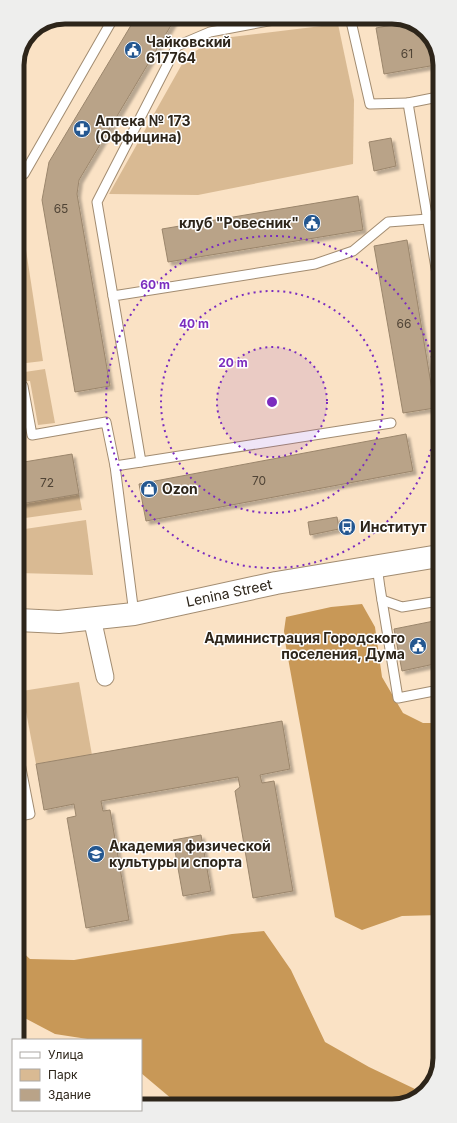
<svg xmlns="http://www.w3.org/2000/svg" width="457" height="1123" viewBox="0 0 457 1123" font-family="Inter,sans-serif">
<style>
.green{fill:#d9ba93}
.forest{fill:#c89857}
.building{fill:#b9a388;stroke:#9b866c;filter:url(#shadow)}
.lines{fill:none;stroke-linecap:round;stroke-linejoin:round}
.lane-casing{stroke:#a28c71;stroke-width:11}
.street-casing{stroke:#a28c71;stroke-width:19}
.secondary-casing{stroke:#a28c71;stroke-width:24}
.lane{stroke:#fff;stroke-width:9}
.street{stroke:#fff;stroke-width:17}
.secondary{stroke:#fff;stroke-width:22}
.ring{fill:none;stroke:#7b2cbf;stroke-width:2;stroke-dasharray:2 4}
.labels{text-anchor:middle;stroke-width:3;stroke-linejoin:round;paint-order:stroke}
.number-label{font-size:12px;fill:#504436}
.poi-label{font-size:14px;font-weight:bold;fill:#2d251a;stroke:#fff;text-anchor:start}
.street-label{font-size:14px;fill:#2d251a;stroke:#fff}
.rim{fill:none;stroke:#2d251a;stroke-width:5}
.centre{fill:#7b2cbf;stroke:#fff;stroke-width:2}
.ring-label{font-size:12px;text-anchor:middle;font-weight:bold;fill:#7b2cbf;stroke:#fff;stroke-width:3;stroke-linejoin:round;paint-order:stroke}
</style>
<defs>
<filter id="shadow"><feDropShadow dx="3.5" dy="3.5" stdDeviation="1" flood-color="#0004"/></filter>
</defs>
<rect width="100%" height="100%" fill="#fae2c5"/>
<g class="green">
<polygon points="338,24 354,100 353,164 198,195 109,194 186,57 215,39"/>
<polygon points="17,191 43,361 18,364"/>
<polygon points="45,369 55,423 38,425 30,381 18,382 18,373"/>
<polygon points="18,494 20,504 79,494 82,510 18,519"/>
<polygon points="86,520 93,575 18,573 18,530"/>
<polygon points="79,682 92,755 36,764 22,691"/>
</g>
<g class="forest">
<polygon points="362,604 375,627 382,677 403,713 423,723 439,723 440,915 402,916 362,930 335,917 286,647 284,631 286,617 331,607"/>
<polygon points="264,931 291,970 325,1042 369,1067 415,1089 431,1083 430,1087 407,1104 179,1105 141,1073 141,1040 94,1040 55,1034 19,1015 19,949 30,959 74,960 232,934"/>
</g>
<g class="building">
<polygon points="136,17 176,17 79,180 77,194 110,386 75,392 42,200 49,162"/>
<polygon points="408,22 421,27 432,43 436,65 384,74 376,28"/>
<polygon points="391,138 396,166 374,171 369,142"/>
<polygon points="358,196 363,230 168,262 162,229"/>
<polygon points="407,240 435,408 403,413 374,246"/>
<polygon points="406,434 413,471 146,521 139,484"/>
<polygon points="72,454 79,494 20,504 18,494 18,463"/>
<polygon points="337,517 339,529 310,535 308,522"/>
<polygon points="439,620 439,663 402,671 394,629"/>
<polygon points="282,721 290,769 260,775 262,783 274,781 293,891 253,898 235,791 240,787 238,777 101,801 103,811 110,810 129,920 86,928 67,818 76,816 74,804 44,810 36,764"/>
<polygon points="201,835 211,891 183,896 173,840"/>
</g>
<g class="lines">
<defs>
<g id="lane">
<polyline points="350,17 370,104 408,103"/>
<polyline points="438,97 408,103 438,280"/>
<polyline points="24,174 114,17"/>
<polyline points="113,296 97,202 177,46 210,32 290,17"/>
<polyline points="18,387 23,386 32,435 106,422 115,466"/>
<polyline points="391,423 141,462 113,296 315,264 353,251 388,222 428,219"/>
<polyline points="377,566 380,588 398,698 439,690"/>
<polyline points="382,600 402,607 439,601"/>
<polyline points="134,614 115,466 141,462"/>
<polyline points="19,758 30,814 19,816"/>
</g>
<polyline id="street" points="92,618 105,677"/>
<polyline id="secondary" points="18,620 59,622 134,614 276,583 439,556"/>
</defs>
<use href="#lane" class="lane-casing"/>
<use href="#street" class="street-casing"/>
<use href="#secondary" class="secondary-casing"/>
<use href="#lane" class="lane"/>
<use href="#street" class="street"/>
<use href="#secondary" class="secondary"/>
</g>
<circle cx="272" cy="402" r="55" fill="#7b2cbf" fill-opacity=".12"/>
<g class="ring">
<circle cx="272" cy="402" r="55"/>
<circle cx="272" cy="402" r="111"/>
<circle cx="272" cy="402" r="166"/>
</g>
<defs>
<symbol id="civic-disc" viewBox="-11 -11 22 22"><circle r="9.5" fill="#245790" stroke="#fff"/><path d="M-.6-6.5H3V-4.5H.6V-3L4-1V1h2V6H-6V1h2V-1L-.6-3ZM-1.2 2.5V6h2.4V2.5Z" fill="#fff"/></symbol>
<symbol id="pharmacy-disc" viewBox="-11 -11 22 22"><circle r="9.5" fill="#245790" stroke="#fff"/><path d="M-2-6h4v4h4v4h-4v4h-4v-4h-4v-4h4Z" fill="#fff"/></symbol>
<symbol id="shop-disc" viewBox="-11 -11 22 22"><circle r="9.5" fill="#245790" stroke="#fff"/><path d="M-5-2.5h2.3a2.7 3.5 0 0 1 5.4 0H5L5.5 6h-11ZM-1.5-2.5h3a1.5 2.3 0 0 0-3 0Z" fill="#fff"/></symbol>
<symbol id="bus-disc" viewBox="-11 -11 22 22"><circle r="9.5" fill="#245790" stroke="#fff"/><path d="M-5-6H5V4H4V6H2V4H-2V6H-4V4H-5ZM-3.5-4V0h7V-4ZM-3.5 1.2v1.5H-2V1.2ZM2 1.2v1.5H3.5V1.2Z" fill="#fff"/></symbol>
<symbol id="university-disc" viewBox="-11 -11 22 22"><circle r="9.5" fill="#245790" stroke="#fff"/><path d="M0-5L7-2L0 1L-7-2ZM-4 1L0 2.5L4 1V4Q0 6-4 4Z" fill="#fff"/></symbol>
</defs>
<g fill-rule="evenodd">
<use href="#civic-disc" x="123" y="40" width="20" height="20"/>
<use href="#pharmacy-disc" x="72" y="119" width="20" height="20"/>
<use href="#civic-disc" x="302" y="213" width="20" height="20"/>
<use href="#shop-disc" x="139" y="479" width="20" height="20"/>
<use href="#bus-disc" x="337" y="517" width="20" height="20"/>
<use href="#civic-disc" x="408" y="636" width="20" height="20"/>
<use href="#university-disc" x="86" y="844" width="20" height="20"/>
</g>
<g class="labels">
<g class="number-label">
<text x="407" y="58">61</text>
<text x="61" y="213">65</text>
<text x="404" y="328">66</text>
<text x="259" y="485">70</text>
<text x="47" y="487">72</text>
</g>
<g class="poi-label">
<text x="146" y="47">Чайковский<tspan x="146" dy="16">617764</tspan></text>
<text x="95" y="126">Аптека № 173<tspan x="95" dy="16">(Оффицина)</tspan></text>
<text x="299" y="228" text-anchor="end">клуб "Ровесник"</text>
<text x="162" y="494">Ozon</text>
<text x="360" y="532">Институт</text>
<text x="405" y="643" text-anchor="end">Администрация Городского<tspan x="405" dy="16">поселения, Дума</tspan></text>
<text x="109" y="851">Академия физической<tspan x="109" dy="16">культуры и спорта</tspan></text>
</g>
<g class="street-label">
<text transform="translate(229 593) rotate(-12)" y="5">Lenina Street</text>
</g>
</g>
<path d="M0 0H457V1123H0ZM65 24H392A41 41 0 0 1 433 65V1058A41 41 0 0 1 392 1099H65A41 41 0 0 1 24 1058V65A41 41 0 0 1 65 24Z" fill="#eeeeed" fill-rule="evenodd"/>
<path class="rim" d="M65 24H392A41 41 0 0 1 433 65V1058A41 41 0 0 1 392 1099H65A41 41 0 0 1 24 1058V65A41 41 0 0 1 65 24Z"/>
<circle cx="272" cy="402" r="6" class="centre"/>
<g class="ring-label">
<text x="155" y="289">60 m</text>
<text x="194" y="328">40 m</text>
<text x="233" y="367">20 m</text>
</g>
<rect x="12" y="1039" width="130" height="72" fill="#ffffff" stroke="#aba8a3"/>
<rect x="20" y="1052" width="20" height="6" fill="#ffffff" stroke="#aba8a3"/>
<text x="48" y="1059" font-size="12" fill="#2d251a">Улица</text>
<rect x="20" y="1069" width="20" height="12" fill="#d9ba93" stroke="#aba8a3"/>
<text x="48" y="1079" font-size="12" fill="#2d251a">Парк</text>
<rect x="20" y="1089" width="20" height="12" fill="#b9a388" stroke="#aba8a3"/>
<text x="48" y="1099" font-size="12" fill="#2d251a">Здание</text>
</svg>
